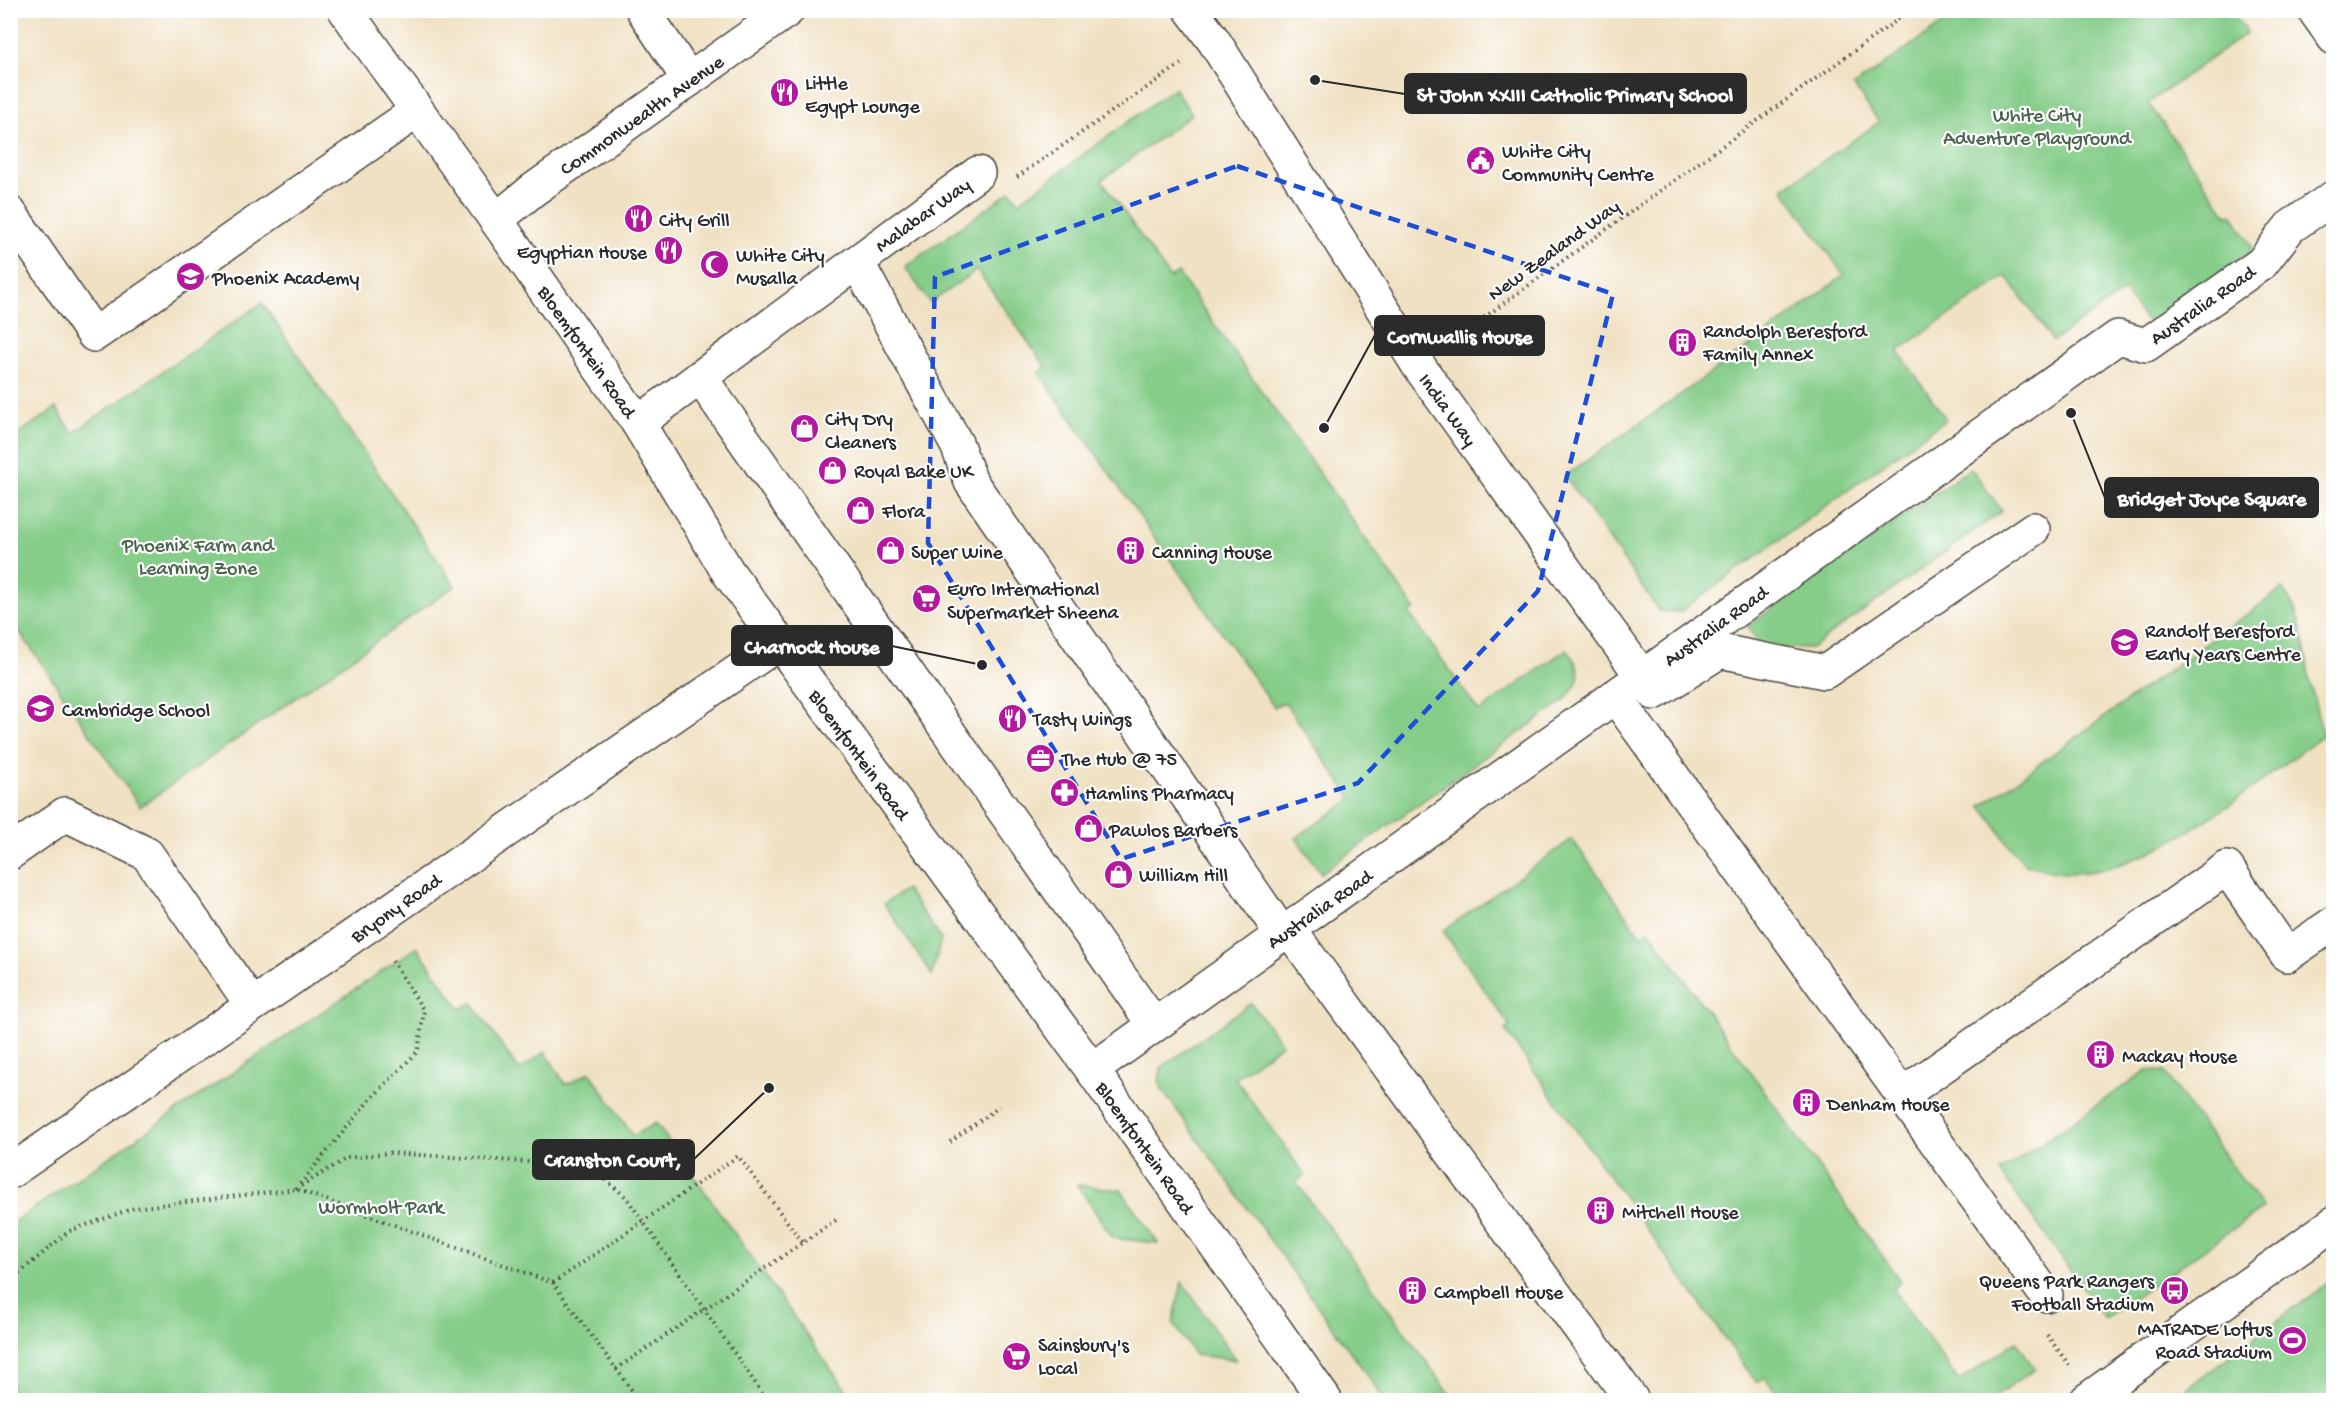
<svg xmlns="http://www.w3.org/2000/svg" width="2344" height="1411" viewBox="0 0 2344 1411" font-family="'Gochi Hand',sans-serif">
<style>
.green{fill:#85cd89;stroke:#587c5a;stroke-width:1.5}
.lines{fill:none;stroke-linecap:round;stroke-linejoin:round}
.minor-casing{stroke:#494642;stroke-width:36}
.path{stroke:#494642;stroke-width:4;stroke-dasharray:1.5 4.5;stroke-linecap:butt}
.minor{stroke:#fff;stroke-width:33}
.marked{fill:none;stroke:#1d4ed8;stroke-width:4.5;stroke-dasharray:12 8;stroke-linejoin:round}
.labels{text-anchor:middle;stroke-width:4.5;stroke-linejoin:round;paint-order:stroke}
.poi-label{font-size:20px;fill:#2b2b2b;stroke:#fff;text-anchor:start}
.street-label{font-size:20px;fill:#2b2b2b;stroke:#fff}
.park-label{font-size:20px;fill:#4a644c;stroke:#fff}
.leader{fill:none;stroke:#2b2b2b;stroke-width:2}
.callout-dot{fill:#2b2b2b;stroke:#fff;stroke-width:2}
.callout{fill:#2b2b2b;stroke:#2b2b2b;stroke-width:2}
.callout-label{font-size:21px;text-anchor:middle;font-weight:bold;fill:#fff}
</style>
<rect width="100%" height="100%" fill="#fff"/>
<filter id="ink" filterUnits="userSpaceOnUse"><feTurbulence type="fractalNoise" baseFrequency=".0167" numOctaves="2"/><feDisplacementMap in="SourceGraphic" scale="12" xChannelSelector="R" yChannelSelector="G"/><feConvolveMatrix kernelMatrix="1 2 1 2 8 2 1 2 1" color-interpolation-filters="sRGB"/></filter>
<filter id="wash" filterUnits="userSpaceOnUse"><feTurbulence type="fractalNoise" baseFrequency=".008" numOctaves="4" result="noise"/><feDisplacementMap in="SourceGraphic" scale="24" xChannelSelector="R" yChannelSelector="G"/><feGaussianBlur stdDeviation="1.35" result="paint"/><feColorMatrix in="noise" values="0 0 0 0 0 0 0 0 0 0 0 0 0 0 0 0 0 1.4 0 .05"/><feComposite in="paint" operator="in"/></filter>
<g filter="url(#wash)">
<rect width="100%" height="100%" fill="#f0e1c3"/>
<g class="green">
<polygon points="1960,11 2231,11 2247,33 2148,103 2228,216 2232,214 2251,245 2252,251 2153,321 2146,321 2124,291 2053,341 2006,276 1898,351 1946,419 1680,612 1659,611 1565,476 1769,332 1844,275 1783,189 1879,122 1854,86"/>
<path d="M1174 88 1192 114 1102 180 1170 278 1178 273 1415 609 1409 613 1479 712 1567 649C1584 673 1582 679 1564 701L1321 873 1296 838 1352 799 1285 703 1274 707 1039 373 1046 367 977 270 930 303 905 267 1011 191 1019 202Z"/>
<polygon points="262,303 455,586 140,807 11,619 11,439 56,408 73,433"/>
<polygon points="1971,468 2002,511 1811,648 1763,648 1747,627"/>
<path d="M2282 589C2304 617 2303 642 2309 676 2313 696 2318 716 2323 735 2257 783 2129 896 2043 869 2038 867 2030 866 2025 864 2018 859 1989 816 1981 806Z"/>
<polygon points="1572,839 1641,936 1649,930 1901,1282 1893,1289 1959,1381 2016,1341 2035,1369 1991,1400 1782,1400 1765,1377 1756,1382 1505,1030 1510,1026 1443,931"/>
<polygon points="906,889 941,939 932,975 884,904"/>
<polygon points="417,947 460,1009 472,1003 519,1070 545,1052 566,1085 590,1072 633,1136 656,1123 853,1400 11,1400 11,1224"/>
<polygon points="1251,1003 1282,1044 1235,1078 1305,1175 1296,1182 1454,1400 1385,1400 1163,1091 1159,1081 1161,1068"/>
<polygon points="2147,1070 2164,1072 2263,1208 2105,1319 2000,1172"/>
<polygon points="1077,1185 1121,1190 1158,1243 1113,1238"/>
<polygon points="2333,1279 2333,1400 2171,1400"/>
<polygon points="1182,1282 1236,1360 1195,1355 1173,1323"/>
</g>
</g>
<g filter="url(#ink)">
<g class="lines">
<defs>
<g id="minor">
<polyline points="345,10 496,220 638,423 728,572 1092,1070 1325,1400"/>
<polyline points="643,10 689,80"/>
<polyline points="1191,10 1214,41 1418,365 1654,693 1720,651 1825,672 2033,529"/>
<polyline points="2314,10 2334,38"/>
<polyline points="10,213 94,335 417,111"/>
<polyline points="496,220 533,190 788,10"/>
<polyline points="857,262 957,445 971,482 1282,934"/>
<polyline points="700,377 1154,1025"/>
<polyline points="638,423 978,173"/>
<polyline points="1615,696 2046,1295"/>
<polyline points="10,853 65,814 147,854 252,1005"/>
<polyline points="1289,929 1632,1400"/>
<polyline points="1092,1070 2118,337 2146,345 2262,263 2290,227 2334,197"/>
<polyline points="1903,1094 2227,868 2287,955 2334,923"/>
<polyline points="10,1172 779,643"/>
<polyline points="2087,1400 2334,1223"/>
</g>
</defs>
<use href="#minor" class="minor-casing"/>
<g class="path">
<polyline points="1017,177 1181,64"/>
<polyline points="1450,342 1911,10"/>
<polyline points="950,1142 999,1107"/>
<polyline points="300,1184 367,1103 418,1051 424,1011 391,959"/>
<polyline points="296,1189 347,1158 390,1153 589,1166 626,1197 767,1400"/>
<polyline points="10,1281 69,1231 134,1208 296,1189 553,1283 639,1400"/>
<polyline points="553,1283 738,1156 803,1243"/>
<polyline points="2047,1335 2069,1365"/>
<polyline points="616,1369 839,1218"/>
</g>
<use href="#minor" class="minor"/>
</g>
</g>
<path class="marked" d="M1237 166 1613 294 1538 591 1358 783 1121 859 928 543 935 277Z"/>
<defs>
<symbol id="restaurant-disc" viewBox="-11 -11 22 22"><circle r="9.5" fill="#b5179e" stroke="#fff"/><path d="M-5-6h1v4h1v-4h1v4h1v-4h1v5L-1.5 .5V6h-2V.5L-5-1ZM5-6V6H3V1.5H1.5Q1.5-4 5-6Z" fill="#fff"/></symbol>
<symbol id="civic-disc" viewBox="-11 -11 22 22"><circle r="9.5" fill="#b5179e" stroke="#fff"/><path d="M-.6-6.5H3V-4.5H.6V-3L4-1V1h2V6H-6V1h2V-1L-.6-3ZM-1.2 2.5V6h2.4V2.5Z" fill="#fff"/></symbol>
<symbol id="mosque-disc" viewBox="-11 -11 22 22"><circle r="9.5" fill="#b5179e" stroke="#fff"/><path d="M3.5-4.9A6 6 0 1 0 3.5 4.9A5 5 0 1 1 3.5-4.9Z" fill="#fff"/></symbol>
<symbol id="school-disc" viewBox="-11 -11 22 22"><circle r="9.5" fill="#b5179e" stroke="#fff"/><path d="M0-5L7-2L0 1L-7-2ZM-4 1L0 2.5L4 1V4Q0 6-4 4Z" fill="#fff"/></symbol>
<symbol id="building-disc" viewBox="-11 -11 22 22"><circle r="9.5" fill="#b5179e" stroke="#fff"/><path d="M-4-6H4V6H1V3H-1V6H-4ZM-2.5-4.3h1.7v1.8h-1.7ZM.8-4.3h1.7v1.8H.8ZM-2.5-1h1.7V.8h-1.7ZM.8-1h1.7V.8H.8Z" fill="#fff"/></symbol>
<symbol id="shop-disc" viewBox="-11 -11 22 22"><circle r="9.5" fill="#b5179e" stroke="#fff"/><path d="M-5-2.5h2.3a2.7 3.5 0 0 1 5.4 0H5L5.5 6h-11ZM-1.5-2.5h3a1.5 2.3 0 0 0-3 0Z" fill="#fff"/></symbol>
<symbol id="supermarket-disc" viewBox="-11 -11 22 22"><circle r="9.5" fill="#b5179e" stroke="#fff"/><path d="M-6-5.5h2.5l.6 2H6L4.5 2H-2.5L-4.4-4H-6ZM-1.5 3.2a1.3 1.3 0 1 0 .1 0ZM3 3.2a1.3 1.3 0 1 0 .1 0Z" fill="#fff"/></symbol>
<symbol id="office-disc" viewBox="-11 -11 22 22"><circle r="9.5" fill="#b5179e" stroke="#fff"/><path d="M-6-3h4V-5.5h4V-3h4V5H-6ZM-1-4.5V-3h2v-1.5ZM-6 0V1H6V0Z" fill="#fff"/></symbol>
<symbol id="pharmacy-disc" viewBox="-11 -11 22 22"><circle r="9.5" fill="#b5179e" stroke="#fff"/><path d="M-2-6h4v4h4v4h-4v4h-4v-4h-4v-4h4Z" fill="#fff"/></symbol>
<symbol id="bus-disc" viewBox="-11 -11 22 22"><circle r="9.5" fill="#b5179e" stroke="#fff"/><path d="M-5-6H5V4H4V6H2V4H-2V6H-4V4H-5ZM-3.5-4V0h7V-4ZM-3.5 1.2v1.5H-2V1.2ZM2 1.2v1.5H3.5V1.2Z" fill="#fff"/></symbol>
<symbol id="stadium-disc" viewBox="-11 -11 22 22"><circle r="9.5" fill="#b5179e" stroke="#fff"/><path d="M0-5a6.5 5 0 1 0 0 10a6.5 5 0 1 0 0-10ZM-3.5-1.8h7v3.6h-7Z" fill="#fff"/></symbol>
</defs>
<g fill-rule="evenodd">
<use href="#restaurant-disc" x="768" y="76" width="33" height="33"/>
<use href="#civic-disc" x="1464" y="144" width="33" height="33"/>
<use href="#restaurant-disc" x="622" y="202" width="33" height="33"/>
<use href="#restaurant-disc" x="652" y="234" width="33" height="33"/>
<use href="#mosque-disc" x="698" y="248" width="33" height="33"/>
<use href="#school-disc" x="174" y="260" width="33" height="33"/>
<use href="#building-disc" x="1666" y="326" width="33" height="33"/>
<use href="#shop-disc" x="788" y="412" width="33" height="33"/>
<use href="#shop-disc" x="816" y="454" width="33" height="33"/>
<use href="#shop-disc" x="844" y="494" width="33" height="33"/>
<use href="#shop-disc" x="874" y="534" width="33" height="33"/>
<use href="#building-disc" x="1114" y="534" width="33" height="33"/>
<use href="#supermarket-disc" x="910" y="582" width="33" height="33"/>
<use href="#school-disc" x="2108" y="626" width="33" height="33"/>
<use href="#school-disc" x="24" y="692" width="33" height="33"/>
<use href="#restaurant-disc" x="996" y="702" width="33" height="33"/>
<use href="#office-disc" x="1024" y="742" width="33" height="33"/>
<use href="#pharmacy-disc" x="1048" y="776" width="33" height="33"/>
<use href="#shop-disc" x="1072" y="812" width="33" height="33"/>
<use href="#shop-disc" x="1102" y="858" width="33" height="33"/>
<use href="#building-disc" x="2084" y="1038" width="33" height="33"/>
<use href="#building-disc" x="1790" y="1086" width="33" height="33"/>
<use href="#building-disc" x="1584" y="1194" width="33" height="33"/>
<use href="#building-disc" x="1396" y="1274" width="33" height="33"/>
<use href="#bus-disc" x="2158" y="1274" width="33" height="33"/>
<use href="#stadium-disc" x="2276" y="1324" width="33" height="33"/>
<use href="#supermarket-disc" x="1000" y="1340" width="33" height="33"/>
</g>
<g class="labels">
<g class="poi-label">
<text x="805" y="89">Little<tspan x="805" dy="23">Egypt Lounge</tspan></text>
<text x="1502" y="157">White City<tspan x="1502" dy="23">Community Centre</tspan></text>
<text x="659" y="226">City Grill</text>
<text x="647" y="258" text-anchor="end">Egyptian House</text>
<text x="736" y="261">White City<tspan x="736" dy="23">Musalla</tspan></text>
<text x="212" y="284">Phoenix Academy</text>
<text x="1703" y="337">Randolph Beresford<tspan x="1703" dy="23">Family Annex</tspan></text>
<text x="825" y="425">City Dry<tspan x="825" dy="23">Cleaners</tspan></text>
<text x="854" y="477">Royal Bake UK</text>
<text x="882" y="517">Flora</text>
<text x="911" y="558">Super Wine</text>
<text x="1152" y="558">Canning House</text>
<text x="947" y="595">Euro International<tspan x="947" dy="23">Supermarket Sheena</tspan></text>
<text x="2145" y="637">Randolf Beresford<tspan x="2145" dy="23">Early Years Centre</tspan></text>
<text x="62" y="716">Cambridge School</text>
<text x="1033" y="725">Tasty Wings</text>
<text x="1062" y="765">The Hub @ 75</text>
<text x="1085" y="799">Hamlins Pharmacy</text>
<text x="1109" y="836">Pawlos Barbers</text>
<text x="1139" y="881">William Hill</text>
<text x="2122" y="1062">Mackay House</text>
<text x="1827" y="1110">Denham House</text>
<text x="1622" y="1218">Mitchell House</text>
<text x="2154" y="1287" text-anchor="end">Queens Park Rangers<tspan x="2154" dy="23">Football Stadium</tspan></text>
<text x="1434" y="1298">Campbell House</text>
<text x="2272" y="1335" text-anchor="end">MATRADE Loftus<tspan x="2272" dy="23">Road Stadium</tspan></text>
<text x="1038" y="1351">Sainsbury's<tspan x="1038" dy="23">Local</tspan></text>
</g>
<g class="street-label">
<text transform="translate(641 114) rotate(-35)" y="7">Commonwealth Avenue</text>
<text transform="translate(922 214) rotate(-36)" y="7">Malabar Way</text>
<text transform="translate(1553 249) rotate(-36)" y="7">New Zealand Way</text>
<text transform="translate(2202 304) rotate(-35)" y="7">Australia Road</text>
<text transform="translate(588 351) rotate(55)" y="7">Bloemfontein Road</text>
<text transform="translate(1449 409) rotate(54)" y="7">India Way</text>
<text transform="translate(1715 625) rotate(-36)" y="7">Australia Road</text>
<text transform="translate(860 754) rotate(54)" y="7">Bloemfontein Road</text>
<text transform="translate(395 907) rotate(-35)" y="7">Bryony Road</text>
<text transform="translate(1319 908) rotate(-35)" y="7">Australia Road</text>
<text transform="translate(1146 1147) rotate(55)" y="7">Bloemfontein Road</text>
</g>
<g class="park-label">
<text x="2037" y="121">White City<tspan x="2037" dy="23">Adventure Playground</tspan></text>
<text x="198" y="551">Phoenix Farm and<tspan x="198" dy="23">Learning Zone</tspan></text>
<text x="381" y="1213">Wormholt Park</text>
</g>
</g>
<path class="leader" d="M1315 80L1405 94M1324 428L1375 335M2071 413L2105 498M982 665L892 646M769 1088L694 1159"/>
<g class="callout-dot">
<circle cx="1315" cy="80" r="6"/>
<circle cx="1324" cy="428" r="6"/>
<circle cx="2071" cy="413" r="6"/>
<circle cx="982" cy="665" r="6"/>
<circle cx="769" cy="1088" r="6"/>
</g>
<g class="callout">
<rect x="1405" y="74" width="341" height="39" rx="6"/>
<rect x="1375" y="316" width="169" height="39" rx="6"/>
<rect x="2105" y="478" width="213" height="39" rx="6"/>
<rect x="732" y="626" width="160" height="39" rx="6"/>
<rect x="533" y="1140" width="161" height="39" rx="6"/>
</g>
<g class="callout-label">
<text x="1575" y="101">St John XXIII Catholic Primary School</text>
<text x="1460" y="343">Cornwallis House</text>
<text x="2212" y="505">Bridget Joyce Square</text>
<text x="812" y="653">Charnock House</text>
<text x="613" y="1166">Cranston Court,</text>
</g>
<rect width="2344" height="1411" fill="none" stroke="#fff" stroke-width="36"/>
</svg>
